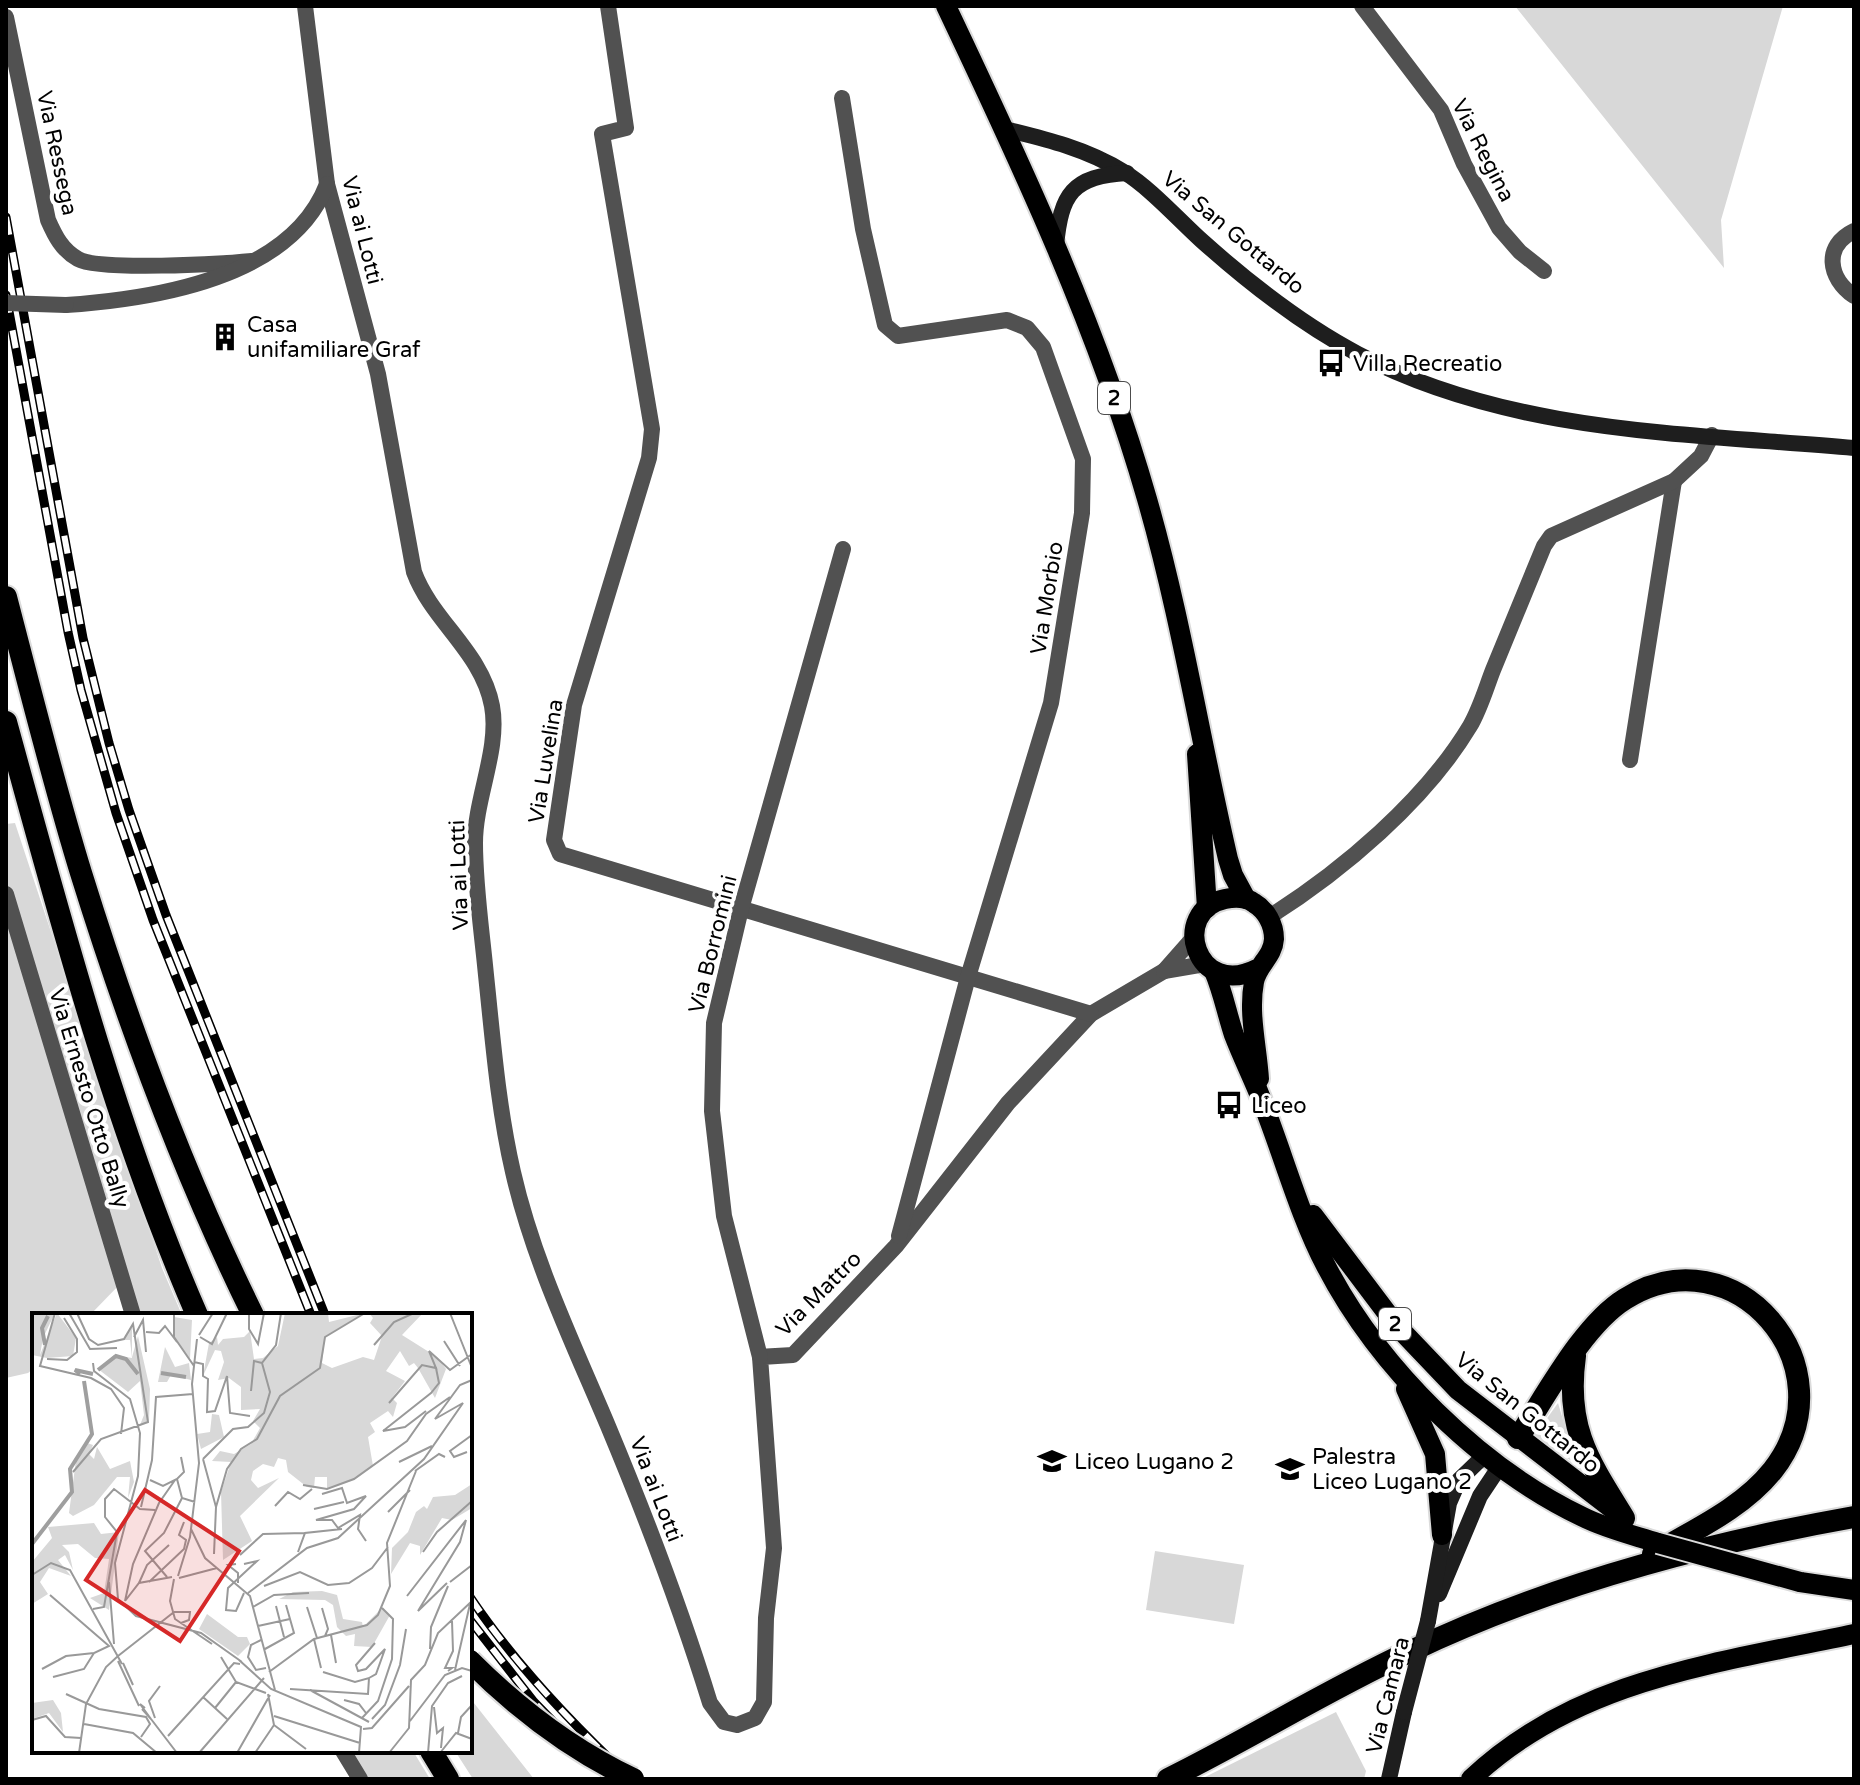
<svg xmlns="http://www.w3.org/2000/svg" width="1860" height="1785" viewBox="0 0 1860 1785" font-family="'Varela Round',sans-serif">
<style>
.green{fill:#d8d8d8}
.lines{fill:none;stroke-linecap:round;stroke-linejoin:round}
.primary-casing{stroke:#dbdbdb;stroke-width:24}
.trunk-casing{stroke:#dbdbdb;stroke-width:26}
.minor{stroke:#515151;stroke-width:16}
.secondary{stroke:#1e1e1e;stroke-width:16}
.primary{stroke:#000;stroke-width:20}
.trunk{stroke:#000;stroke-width:22}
.rail-casing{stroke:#000;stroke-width:9}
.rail{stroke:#fff;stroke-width:6;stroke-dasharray:18;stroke-linecap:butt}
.primary-bridge-casing{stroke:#dbdbdb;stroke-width:24;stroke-linecap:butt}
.trunk-bridge-casing{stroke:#dbdbdb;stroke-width:26;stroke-linecap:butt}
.minor-bridge{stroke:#515151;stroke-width:16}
.secondary-bridge{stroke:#1e1e1e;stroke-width:16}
.primary-bridge{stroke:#000;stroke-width:20}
.trunk-bridge{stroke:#000;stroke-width:22}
.labels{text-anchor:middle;stroke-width:8;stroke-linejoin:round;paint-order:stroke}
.shield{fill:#fff;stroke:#4c4c4c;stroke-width:2}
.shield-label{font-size:20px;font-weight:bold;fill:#000}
.street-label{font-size:22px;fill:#000;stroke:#fff}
.poi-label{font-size:22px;fill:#000;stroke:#fff;text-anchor:start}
.inset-river{fill:none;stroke:#9f9f9f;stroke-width:4}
.inset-road{fill:none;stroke:#999;stroke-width:2}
.view{fill:#d62828;fill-opacity:0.15;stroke:#d62828;stroke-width:4}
.inset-edge{fill:none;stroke:#000;stroke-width:4}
</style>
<rect width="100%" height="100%" fill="#fff"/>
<g class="green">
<polygon points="1515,6 1783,6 1721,220 1724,268"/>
<polygon points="15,823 162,1268 182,1315 131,1315 121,1283 90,1315 34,1315 34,1368 28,1373 6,1378 6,824"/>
<polygon points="1558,1403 1575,1460 1573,1462 1536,1438 1535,1435"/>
<polygon points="1155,1551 1244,1565 1234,1624 1146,1610"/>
<polygon points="470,1698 534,1779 473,1779 455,1751 470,1751"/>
<polygon points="1336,1712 1366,1771 1364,1779 1201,1779"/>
<polygon points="342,1751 413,1751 430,1779 358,1779"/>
</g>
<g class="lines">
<defs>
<g id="primary">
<path d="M946 6C1022 166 1098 328 1147 499 1181 617 1200 739 1228 859L1233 875 1246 899"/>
<polyline points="1197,754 1207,908"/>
<path d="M1257 969C1196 1000 1169 911 1225 899 1235 897 1246 897 1254 903 1266 910 1274 924 1274 939 1273 957 1257 965 1254 982 1248 1013 1257 1047 1259 1079"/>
<path d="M1214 971C1223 992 1227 1014 1234 1035 1242 1056 1252 1076 1260 1096 1283 1153 1298 1212 1326 1266 1379 1368 1480 1468 1583 1517 1607 1529 1633 1535 1658 1543"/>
<polyline points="1313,1215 1396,1325 1458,1390 1623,1517"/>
<polyline points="1406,1389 1435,1454 1442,1535"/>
<polyline points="1800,1582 1854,1590"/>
<path d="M1471 1779C1576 1679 1718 1663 1854 1634"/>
</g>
<g id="trunk">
<path d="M6 597C30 689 53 782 81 873 128 1024 183 1173 253 1315"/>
<path d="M6 722C61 922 114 1124 197 1315"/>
<path d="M1575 1356C1565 1427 1588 1460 1624 1518"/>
<path d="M1518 1438C1546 1396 1583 1325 1625 1299 1734 1230 1853 1367 1773 1470 1743 1508 1694 1530 1653 1554"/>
<polyline points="431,1751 448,1779"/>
<path d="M1168 1779C1249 1739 1327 1690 1409 1652 1549 1585 1702 1544 1854 1517"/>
</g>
</defs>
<use href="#primary" class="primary-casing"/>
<use href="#trunk" class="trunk-casing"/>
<g class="minor">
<path d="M305 6 327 184 378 374 414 572C432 621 482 652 492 706 500 749 475 798 475 843 475 887 482 932 486 975 493 1041 498 1107 513 1172 533 1260 573 1343 608 1426 646 1517 681 1609 710 1703L724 1722 737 1725 755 1718 764 1702 766 1618 774 1548 760 1357 793 1355 896 1246 1008 1103 1091 1014 1164 971"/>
<polyline points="608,6 626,128 602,134 652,429 649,458 574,705 554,840 560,854 1091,1014"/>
<polyline points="1362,6 1441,110 1464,164 1499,228 1520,252 1544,271"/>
<path d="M6 17 48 220C55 236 62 250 78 259 99 271 222 264 252 261"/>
<polyline points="842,98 863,229 885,325 898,336 1007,320 1027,328 1043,347 1083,459 1082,513 1051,703 968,977 899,1236"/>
<path d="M1854 231C1823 246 1828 278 1854 296"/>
<path d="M66 305C154 299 291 278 327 184"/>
<polyline points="1630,760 1674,481"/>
<polyline points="6,894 133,1315"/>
<path d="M1269 917C1342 871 1425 801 1470 726 1480 709 1486 688 1493 670 1510 629 1527 588 1544 546L1551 536 1674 481 1701 456 1712 435"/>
<polyline points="1194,937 1164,971 1205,964"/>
<polyline points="760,1357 724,1216 712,1111 714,1023 741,909 843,549"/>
<polyline points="343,1751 360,1779"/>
</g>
<g class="secondary">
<path d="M1005 129C1046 139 1087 149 1124 172 1149 187 1178 219 1201 240 1249 283 1301 324 1358 354 1511 434 1686 433 1854 448"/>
<path d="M1056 246C1061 194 1072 176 1127 173"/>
<polyline points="1439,1594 1480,1496 1500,1466"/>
<polyline points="1428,1621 1449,1503 1459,1480 1485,1455"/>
<polyline points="1389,1779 1404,1712"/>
</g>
<use href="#primary" class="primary"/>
<use href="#trunk" class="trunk"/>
<defs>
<g id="rail">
<polyline points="6,217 83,638 109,743 129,810 166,915 325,1315"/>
<polyline points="6,295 68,632 81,690 116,813 153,920 311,1315"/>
<path d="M470 1597C515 1664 572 1724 631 1779"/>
<polyline points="470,1620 534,1702 609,1779"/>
</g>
</defs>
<use href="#rail" class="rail-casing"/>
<use href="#rail" class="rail"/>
<defs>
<polyline id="primary-bridge" points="1658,1543 1800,1582"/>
<path id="trunk-bridge" d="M470 1661C518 1709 572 1750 633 1779"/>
</defs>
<use href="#primary-bridge" class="primary-bridge-casing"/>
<use href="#trunk-bridge" class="trunk-bridge-casing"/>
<polyline class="minor-bridge" points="6,303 66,305"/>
<polyline class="secondary-bridge" points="1404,1712 1428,1621"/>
<use href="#primary-bridge" class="primary-bridge"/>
<use href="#trunk-bridge" class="trunk-bridge"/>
</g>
<defs>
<symbol id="building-bare" viewBox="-9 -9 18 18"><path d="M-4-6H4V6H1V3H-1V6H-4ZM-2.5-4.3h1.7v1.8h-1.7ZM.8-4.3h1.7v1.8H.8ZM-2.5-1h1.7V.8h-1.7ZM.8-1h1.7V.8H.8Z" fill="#000" stroke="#fff" stroke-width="2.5" paint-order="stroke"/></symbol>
<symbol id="bus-bare" viewBox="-9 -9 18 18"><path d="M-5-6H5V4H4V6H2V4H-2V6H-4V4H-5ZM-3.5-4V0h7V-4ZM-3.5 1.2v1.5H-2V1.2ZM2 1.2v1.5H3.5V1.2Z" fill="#000" stroke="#fff" stroke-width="2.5" paint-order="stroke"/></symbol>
<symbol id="school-bare" viewBox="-9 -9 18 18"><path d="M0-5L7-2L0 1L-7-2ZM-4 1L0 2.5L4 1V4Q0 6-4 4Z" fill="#000" stroke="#fff" stroke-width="2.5" paint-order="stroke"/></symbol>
</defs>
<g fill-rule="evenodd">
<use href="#building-bare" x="205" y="317" width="40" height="40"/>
<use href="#bus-bare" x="1311" y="343" width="40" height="40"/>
<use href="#bus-bare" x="1209" y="1085" width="40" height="40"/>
<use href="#school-bare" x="1032" y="1441" width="40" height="40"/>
<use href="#school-bare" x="1270" y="1449" width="40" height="40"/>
</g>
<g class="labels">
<g class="shield">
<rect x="1098" y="382" width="32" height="32" rx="6"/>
<rect x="1379" y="1308" width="32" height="32" rx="6"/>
</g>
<g class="shield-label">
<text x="1114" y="405">2</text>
<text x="1395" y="1331">2</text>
</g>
<g class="street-label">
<text transform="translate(1484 150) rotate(63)" y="8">Via Regina</text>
<text transform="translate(58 153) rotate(78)" y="8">Via Ressega</text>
<text transform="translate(363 230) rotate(76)" y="8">Via ai Lotti</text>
<text transform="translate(1234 232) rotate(40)" y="8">Via San Gottardo</text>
<text transform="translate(1046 598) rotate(-81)" y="8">Via Morbio</text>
<text transform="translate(545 761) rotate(-81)" y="8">Via Luvelina</text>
<text transform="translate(458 875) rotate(-92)" y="8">Via ai Lotti</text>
<text transform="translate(712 944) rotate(-76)" y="8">Via Borromini</text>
<text transform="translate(90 1098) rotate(73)" y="8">Via Ernesto Otto Bally</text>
<text transform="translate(818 1293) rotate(-45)" y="8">Via Mattro</text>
<text transform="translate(1528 1412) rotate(39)" y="8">Via San Gottardo</text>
<text transform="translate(657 1489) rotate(69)" y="8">Via ai Lotti</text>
<text transform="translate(1387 1695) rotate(-76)" y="8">Via Camara</text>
</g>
<g class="poi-label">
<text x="247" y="332">Casa<tspan x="247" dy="25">unifamiliare Graf</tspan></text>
<text x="1353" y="371">Villa Recreatio</text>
<text x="1251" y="1113">Liceo</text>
<text x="1312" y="1464">Palestra<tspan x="1312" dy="25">Liceo Lugano 2</tspan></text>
<text x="1074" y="1469">Liceo Lugano 2</text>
</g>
</g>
<g transform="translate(32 1313)">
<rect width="440" height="440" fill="#fff"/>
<path d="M0 0H23L11 25 8 42 25 0 44 25 41 43 15 45 0 42ZM253 0H296L297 9 333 0 293 24 290 50 300 55 331 44 342 47 350 23 338 10 341 5 337 0H391L370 22 405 44 414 56 403 85 386 55 382 50 377 53 368 38 354 58 373 68 360 85 365 90 361 104 356 98 338 110 343 119 336 124 341 153 322 166 295 176V164H283L282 175 275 174 256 159 254 147 246 145 242 154 231 151 221 158 219 167 226 175 247 165 208 203 220 228 191 247 189 179 199 149 180 148 188 138 202 141 219 131 228 115 221 108 228 96 209 97V74L197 65 186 67 192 49 189 38 183 37 171 63 177 30 185 24 186 32 191 26 212 24 218 18 222 46 231 45 246 33ZM142 4 160 7 158 46 143 26ZM100 12V44L106 23 118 76 117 109 108 112 112 102 108 68 96 79 66 56 82 42 100 45 98 27H92ZM133 34 143 54 157 50 159 67 139 62 135 69H126ZM180 101 187 102 192 124 169 136 165 121 178 119ZM55 130 61 132 57 141 62 146 65 134 78 156 98 148 102 169 96 185 98 164H85L62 192 41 203 37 200 44 147ZM440 171V195L420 207 410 205 388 242V233L378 230 359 261 360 235 376 219 384 199 392 193 395 196 401 184 423 182ZM62 210 69 221 87 219 77 297 58 285 72 280 77 246 63 245 46 231 30 232 37 239 41 257 33 242 26 247 39 263 17 255 8 269 16 281 0 291V249L20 225 16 214ZM290 278 305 282 311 306 330 309 331 314 350 295 358 302 340 334 322 333 323 321 314 323 305 314 301 292 293 287 247 286 261 279ZM175 301 206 324H215L218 331 206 343 167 316ZM21 387 29 400 31 419 17 400 0 406V390Z" fill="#d8d8d8"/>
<path class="inset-river" d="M13 32 10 15 16 3M66 57 84 43 94 46 106 61M129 60 154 64M48 61 43 57 61 61M0 231 40 179 38 156 60 121 52 68"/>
<path class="inset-road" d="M23 0 8 53 59 65 79 76 92 95 89 121M37 0 58 36 85 35M142 0V24L162 53M217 0V16L226 31 232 0M418 0 440 55M114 19 127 20 133 13 145 29M167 22 181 0M102 24 111 7 114 39M168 24 180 31 195 0M412 28 428 53M342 32 362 9 382 0M15 46 35 47 45 39V26L32 5M162 49 171 51V63L176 66 175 99 183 98 195 63 198 100 218 103M61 50 62 58 98 86 108 120 106 163 83 250 86 286 104 303 169 320 210 349M219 78 222 48 230 50M357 90 390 52 404 55 397 38 418 57 440 41M394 98 373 114 351 118 399 80 407 70 404 55M435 139 422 144 418 138 440 122M171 146 201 116 216 114 232 100 238 79 230 50 244 32 249 0M171 146 184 194 182 241M367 149 400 133M383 158 407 141 413 144M41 159 69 126 116 109 101 11 92 26 66 32 57 26 45 0M145 166 150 185 163 189M118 167 131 173 145 166 152 159 149 144M271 172 295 176 322 166 375 128 394 101 418 84M290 181 310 175 315 190 334 183 322 196 284 207H300L306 215 328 202 326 216 334 228M243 193 256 179 268 186 280 176M109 194 120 147 124 84 161 81M184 194 195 156 209 136 225 126 248 83 288 55 293 24 333 0M282 196 312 189M356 199 378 177M159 216 173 245 218 283 243 377M266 239 273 220 310 216M391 239 405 219 440 188M208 242 231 221 273 220M204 251 196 252 206 260V270M212 251 225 248 196 275 194 297 204 298 212 280M0 262 19 250 38 257 90 351M146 263 158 224 167 150 160 71 165 26M135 264 113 238 132 220 150 185M147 265 185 255M142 266 138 288 143 306 180 331M77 269 82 331M117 269 152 236 154 227 147 222 152 209M418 269 440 252M107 270 115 252 137 232M232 273 268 259 296 272 317 270 340 255 356 234M216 280 275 235 306 225 392 146 431 90 403 106 428 72 440 67M18 282 77 333 62 340 52 356 21 364M375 283 434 207 428 229 386 298 415 270M93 288 101 251 127 190 143 167M93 288 107 270 140 264M244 293 252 324M221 294 242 282 277 280M275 294 285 325M290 295 296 316 293 323M61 296 72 294 85 219 73 204V186L82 176 108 196 123 197M142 299H158L157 307 149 310M226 313 258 306M299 322 304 350M282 326 289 355M229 327 219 332 216 344 224 357 234 355M233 336 262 320 254 292M398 336 399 314 416 273M86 343 142 299M189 344 204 369 234 380M207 347 239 376 329 414 327 440M86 348 107 393M91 350 101 372M10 356 34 343 62 340M423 357 438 291M416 358 420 355H413L421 338 420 308M237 359 282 326 335 312 346 302 358 273 355 230 384 158M337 365 344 361 353 336 334 356 326 358 324 352 343 330M258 376 336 381 337 365 323 369 291 359M278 377 337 409M34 381 67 396 114 404 118 411 109 424M236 381 242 412M171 384 195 406M312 387 327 391 334 400M402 394 405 420 411 415 409 435M183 395 204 369M110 396 119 406 108 391 113 395M242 403 328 430M123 405 117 388 128 373M330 405 346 388 360 346 361 306 350 295M119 406 145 440M340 406 353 392 368 352 374 316M0 407 14 403 33 424 49 425M378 408 413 362 430 355 440 358M52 411 101 420 125 440M242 412 274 436M331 416 340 415 377 373M426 420 429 404 440 392M136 423 202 350 208 351M47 440 54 391 74 354 86 343M167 440 232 365M205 440 238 382M223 440 242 412M357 440 377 415 379 367 393 352 406 320 440 288M396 440 400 393 416 370 430 363M408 440 424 420 440 426"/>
<path class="view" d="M113 177 207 238 148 328 54 267Z"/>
<rect width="440" height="440" class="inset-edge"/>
</g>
<rect width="1860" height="1785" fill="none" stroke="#000000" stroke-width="16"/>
</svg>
